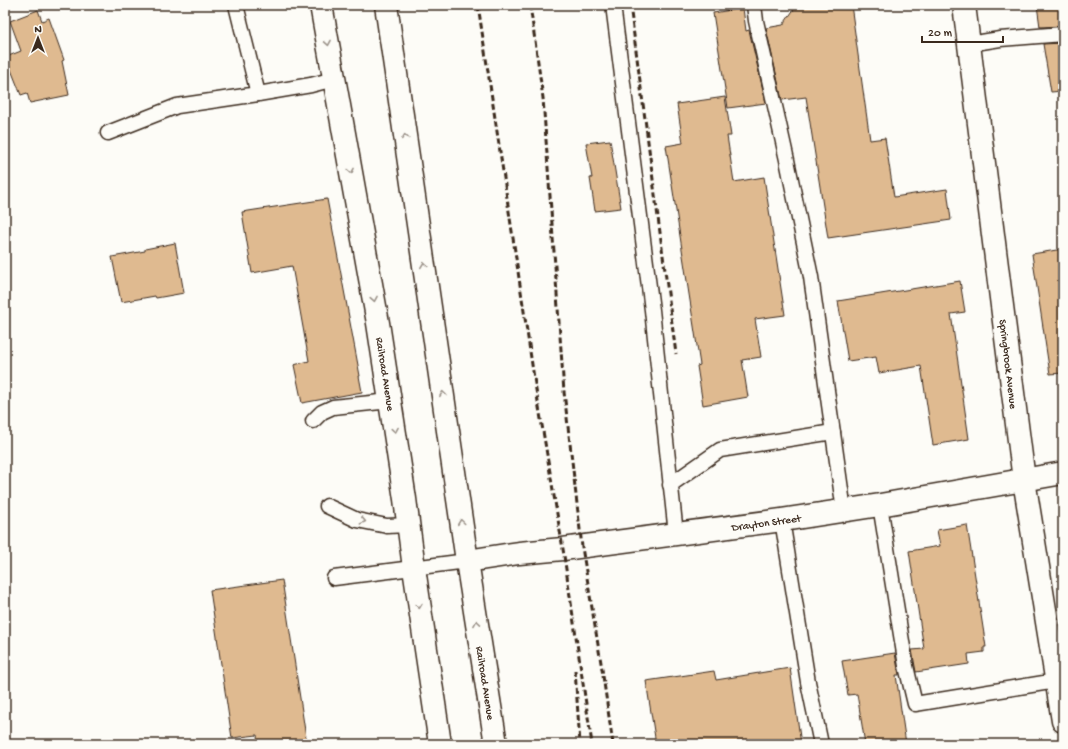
<svg xmlns="http://www.w3.org/2000/svg" width="1068" height="749" viewBox="0 0 1068 749" font-family="'Gochi Hand',sans-serif">
<style>
.building{fill:#dfba90;stroke:#3b2a1e}
.lines{fill:none;stroke-linecap:round;stroke-linejoin:round}
.service-casing{stroke:#3b2a1e;stroke-width:17}
.minor-casing{stroke:#3b2a1e;stroke-width:25}
.primary-casing{stroke:#3b2a1e;stroke-width:25}
.service{stroke:#fdfcf7;stroke-width:14}
.minor{stroke:#fdfcf7;stroke-width:22}
.primary{stroke:#fdfcf7;stroke-width:22}
.rail{stroke:#3b2a1e;stroke-width:3;stroke-dasharray:6 3;stroke-linecap:butt}
.oneway{stroke:#9c938a}
.labels{text-anchor:middle;stroke-width:3;stroke-linejoin:round;paint-order:stroke}
.street-label{font-size:11px;fill:#3b2a1e;stroke:#fdfcf7}
</style>
<rect width="100%" height="100%" fill="#fdfcf7"/>
<filter id="ink" filterUnits="userSpaceOnUse"><feTurbulence type="fractalNoise" baseFrequency=".025" numOctaves="2"/><feDisplacementMap in="SourceGraphic" scale="8" xChannelSelector="R" yChannelSelector="G"/><feConvolveMatrix kernelMatrix="1 2 1 2 8 2 1 2 1" color-interpolation-filters="sRGB"/></filter>
<g filter="url(#ink)">
<g class="building">
<polygon points="797,5 851,5 870,140 885,138 894,197 947,189 951,220 828,238 806,97 782,100 766,28 783,25"/>
<polygon points="1037,5 1063,5 1063,26 1040,27"/>
<polygon points="743,8 746,31 749,30 766,103 728,108 713,13"/>
<polygon points="38,10 42,21 49,18 64,60 62,61 69,95 30,103 27,93 21,95 6,57 21,51 10,21"/>
<polygon points="1063,43 1063,91 1051,92 1043,44"/>
<polygon points="725,97 731,136 727,136 734,182 764,177 785,315 755,319 761,357 742,360 748,397 703,405 697,366 700,365 666,146 683,143 677,104"/>
<polygon points="610,140 621,208 595,211 590,178 592,178 586,143"/>
<polygon points="327,199 360,376 359,376 362,392 302,403 294,365 309,361 292,266 252,273 242,212"/>
<polygon points="175,243 184,293 156,298 155,296 121,302 112,257 145,251 145,249"/>
<polygon points="1063,249 1063,373 1050,374 1032,254"/>
<polygon points="960,281 965,312 951,314 969,439 933,445 921,366 879,373 876,357 848,361 838,301"/>
<polygon points="967,525 986,647 984,647 984,652 968,654 969,664 916,672 912,650 924,649 909,551 940,546 937,530"/>
<polygon points="282,580 307,744 258,744 257,735 232,738 210,590"/>
<polygon points="895,653 899,675 896,675 906,744 865,744 857,694 848,695 842,661"/>
<polygon points="790,668 801,744 656,744 646,681 714,671 716,680"/>
</g>
<g class="lines">
<defs>
<g id="service">
<polyline points="236,5 258,94"/>
<polyline points="613,5 652,310 676,534"/>
<polyline points="754,5 756,21 787,160 811,277 844,511"/>
<polyline points="969,44 1000,39 1063,34"/>
<polyline points="108,133 177,106 258,94 311,85 334,79"/>
<polyline points="313,421 322,412 333,407 390,401"/>
<polyline points="670,485 720,450 833,432"/>
<polyline points="880,505 906,666 915,704 1056,681"/>
<polyline points="327,506 357,520 387,526 408,525"/>
<polyline points="782,520 808,682 821,744"/>
<polyline points="334,578 467,561"/>
</g>
<g id="minor">
<polyline points="964,5 1024,480 1063,721"/>
<polyline points="467,561 519,553 563,549 782,520 880,505 1063,473"/>
</g>
<g id="primary">
<polyline points="321,5 378,323 405,499 414,568 440,744"/>
<polyline points="386,5 467,561 496,744"/>
</g>
</defs>
<use href="#service" class="service-casing"/>
<use href="#minor" class="minor-casing"/>
<use href="#primary" class="primary-casing"/>
<use href="#service" class="service"/>
<use href="#minor" class="minor"/>
<use href="#primary" class="primary"/>
<g class="rail">
<polyline points="478,5 534,378 563,549 592,744"/>
<polyline points="530,5 543,98 564,392 582,547 602,669 613,744"/>
<polyline points="630,5 676,354"/>
<polyline points="575,670 580,744"/>
</g>
</g>
<defs><path id="oneway-chevron" d="M-2-3.5L2.5 0L-2 3.5" fill="none" stroke-width="1.6" stroke-linecap="round" stroke-linejoin="round"/></defs>
<g class="oneway">
<use href="#oneway-chevron" transform="translate(328 43) rotate(80)"/>
<use href="#oneway-chevron" transform="translate(405 137) rotate(-98)"/>
<use href="#oneway-chevron" transform="translate(351 171) rotate(80)"/>
<use href="#oneway-chevron" transform="translate(424 265) rotate(-98)"/>
<use href="#oneway-chevron" transform="translate(374 299) rotate(80)"/>
<use href="#oneway-chevron" transform="translate(443 394) rotate(-98)"/>
<use href="#oneway-chevron" transform="translate(395 430) rotate(81)"/>
<use href="#oneway-chevron" transform="translate(363 521) rotate(12)"/>
<use href="#oneway-chevron" transform="translate(461 522) rotate(-98)"/>
<use href="#oneway-chevron" transform="translate(419 606) rotate(82)"/>
<use href="#oneway-chevron" transform="translate(477 623) rotate(-99)"/>
</g>
</g>
<g class="labels">
<g class="street-label">
<text transform="translate(1009 364) rotate(83)" y="4">Springbrook Avenue</text>
<text transform="translate(386 374) rotate(81)" y="4">Railroad Avenue</text>
<text transform="translate(766 522) rotate(-8)" y="4">Drayton Street</text>
<text transform="translate(486 683) rotate(81)" y="4">Railroad Avenue</text>
</g>
</g>
<rect width="1068" height="749" fill="none" stroke="#fdfcf7" stroke-width="20"/>
<rect x="10" y="10" width="1048" height="729" fill="none" stroke="#3b2a1e" stroke-width="1.5" filter="url(#ink)"/>
<g transform="translate(38 38)" stroke="#fdfcf7" stroke-width="3" paint-order="stroke">
<path d="M0-3L7 15L0 10L-7 15Z" fill="#3b2a1e"/>
<text y="-6" font-size="11" font-weight="bold" text-anchor="middle" fill="#3b2a1e">N</text>
</g>
<path d="M922 36v6h81v-6" fill="none" stroke="#3b2a1e" stroke-width="2"/>
<text x="928" y="36" font-size="12" fill="#3b2a1e" stroke="#fdfcf7" stroke-width="3" paint-order="stroke">20 m</text>
</svg>
